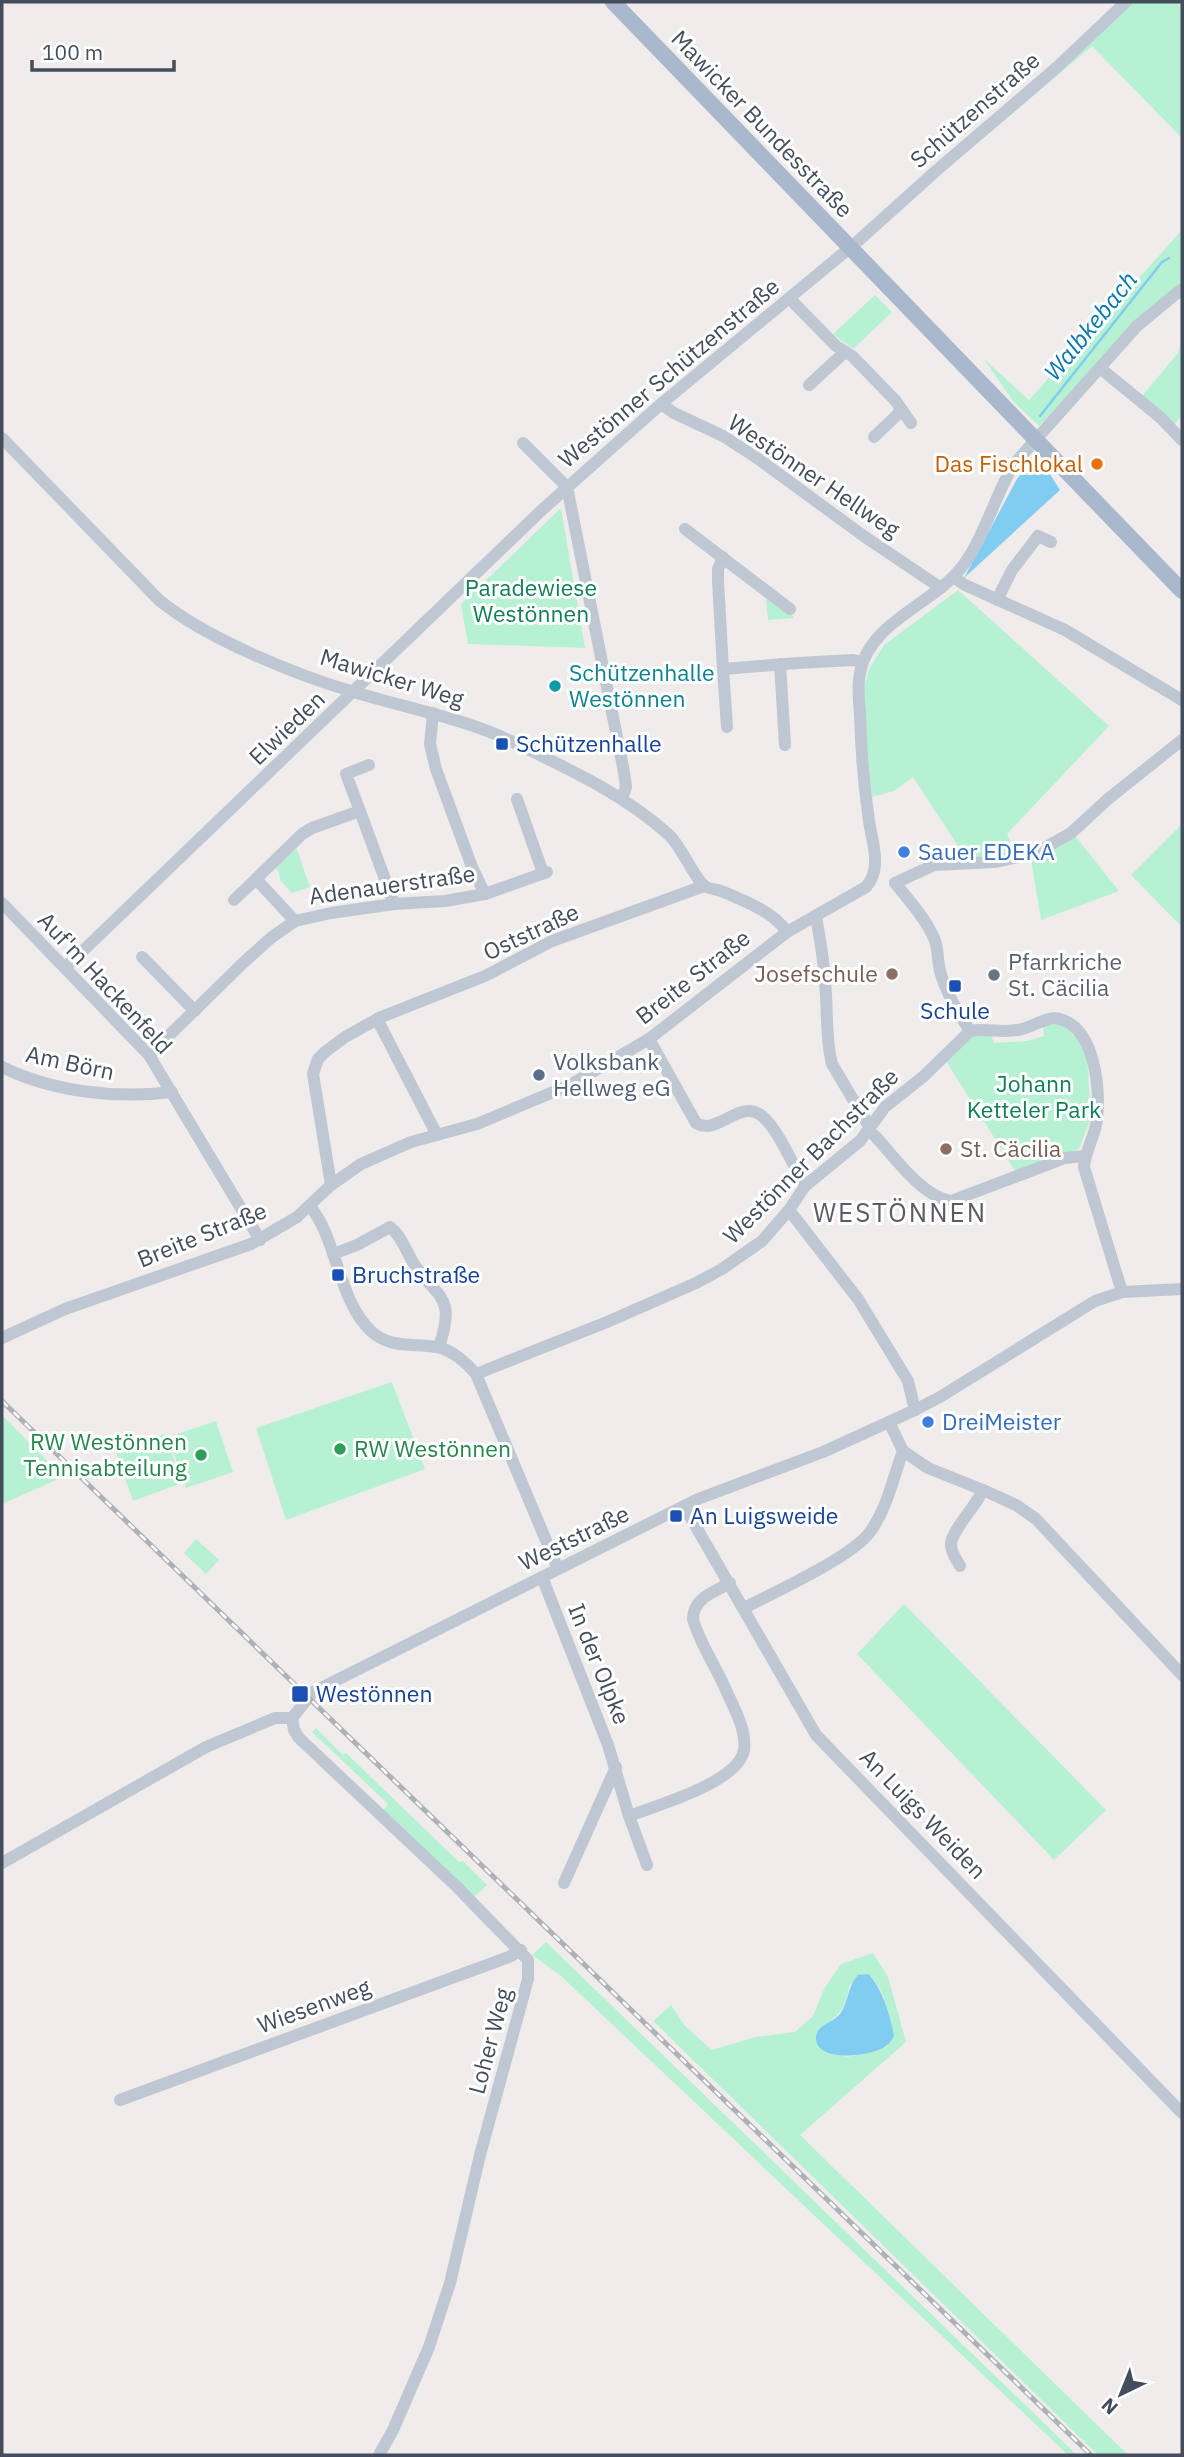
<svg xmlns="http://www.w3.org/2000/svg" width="1184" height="2457" viewBox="0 0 1184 2457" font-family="'IBM Plex Sans',sans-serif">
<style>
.green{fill:#b7f1d4;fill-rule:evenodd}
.water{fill:#81cdf1}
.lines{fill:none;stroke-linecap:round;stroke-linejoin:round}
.stream{stroke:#81cdf1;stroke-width:2.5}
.minor{stroke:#bfc7d3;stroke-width:12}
.major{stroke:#aab8ce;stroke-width:16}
.rail-casing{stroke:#aeb1b8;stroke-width:5}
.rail{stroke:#fff;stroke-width:2.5;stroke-dasharray:8;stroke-linecap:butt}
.food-dot{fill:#e8710a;stroke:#fff;stroke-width:2.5}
.culture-dot{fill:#0f9aa8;stroke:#fff;stroke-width:2.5}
.transit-dot{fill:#1a4fb4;stroke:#fff;stroke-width:2.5}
.shop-dot{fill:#3f7fe0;stroke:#fff;stroke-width:2.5}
.education-dot{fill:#8d6e63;stroke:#fff;stroke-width:2.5}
.worship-dot{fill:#6b7280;stroke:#fff;stroke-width:2.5}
.service-dot{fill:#5c6f8a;stroke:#fff;stroke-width:2.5}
.leisure-dot{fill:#2e9e5b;stroke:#fff;stroke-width:2.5}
.labels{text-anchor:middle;stroke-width:6;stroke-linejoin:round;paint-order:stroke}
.street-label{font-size:23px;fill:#444d5b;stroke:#fff}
.food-label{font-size:23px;fill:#c56008;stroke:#fff;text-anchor:end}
.park-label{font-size:23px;fill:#118055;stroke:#fff}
.culture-label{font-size:23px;fill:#0d838f;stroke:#fff;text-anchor:start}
.transit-label{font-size:23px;fill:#164399;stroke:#fff;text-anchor:start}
.shop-label{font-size:23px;fill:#366cbe;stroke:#fff;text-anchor:start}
.worship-label{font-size:23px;fill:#5b616d;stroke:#fff;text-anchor:start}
.education-label{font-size:23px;fill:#785e54;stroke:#fff;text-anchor:end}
.service-label{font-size:23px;fill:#4e5e75;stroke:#fff;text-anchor:start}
.leisure-label{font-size:23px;fill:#27864d;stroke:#fff;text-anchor:end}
.water-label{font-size:24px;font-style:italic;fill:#0377af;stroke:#fff}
.quarter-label{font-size:26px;letter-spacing:2px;fill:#595c62;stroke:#fff}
</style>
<rect width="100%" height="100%" fill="#f0ecec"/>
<g class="green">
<polygon points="1129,2 1182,2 1182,138 1092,46 990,133 987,129"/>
<polygon points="1182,230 1182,285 1091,371 1039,426 1013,401 983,358 1029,400"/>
<polygon points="875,295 892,312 853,349 833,334"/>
<polygon points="1182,339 1182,416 1173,425 1142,396 1178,353"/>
<polygon points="561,508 585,648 468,644 461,604"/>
<polygon points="958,590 1109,726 1007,834 1010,841 1008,855 969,863 913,777 894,791 872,797 862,695 869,669 884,645"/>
<polygon points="770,598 793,616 793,618 768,620 766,599"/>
<polygon points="1182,824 1182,927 1131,875"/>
<polygon points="1076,837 1119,891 1041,920 1031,860"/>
<polygon points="296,847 310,887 292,893 280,880 279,872 275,867"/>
<polygon points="1062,1024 1080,1041 1087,1058 1091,1118 1079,1149 1017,1174 946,1061 971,1034 991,1034 994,1043 1027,1041 1044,1036 1043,1025"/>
<polygon points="392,1382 425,1469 286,1520 256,1428"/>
<polygon points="4,1417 63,1477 2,1504 2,1419"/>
<polygon points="216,1421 233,1472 186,1488 168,1437"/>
<polygon points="165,1434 182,1483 133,1501 116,1452"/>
<polygon points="196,1539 219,1560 206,1574 184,1553"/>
<polygon points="904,1604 1106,1810 1054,1860 857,1654"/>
<polygon points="316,1728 343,1755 346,1753 459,1862 463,1861 487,1885 474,1897 383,1811 388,1804 312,1732"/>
<polygon points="546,1942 1077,2455 1068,2455 561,1976 532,1955"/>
<path d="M873 1953 888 1977 906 2042 800 2135 1128 2455H1098L653 2021 671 2005 685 2026 712 2050 755 2037 795 2032 813 2016 824 1989 841 1964ZM869 1974C891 2001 888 2013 887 2046L868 2053 846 2057 819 2028C841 2015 845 2009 850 1984Z"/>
</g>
<g class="water">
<polygon points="1035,463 1048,471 1060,490 964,578 1017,479 1028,466"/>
<path d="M869 1974C884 1993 889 2012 894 2036 892 2039 890 2043 887 2045 874 2057 813 2064 816 2036 818 2024 834 2022 840 2014 849 2001 847 1987 858 1975Z"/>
</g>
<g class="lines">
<polyline class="stream" points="1040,416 1162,262 1169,258"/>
<g class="minor">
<polyline points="790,299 836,346 852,356 895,400 911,423"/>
<polyline points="1100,368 1161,418 1182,440"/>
<polyline points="809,385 845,352"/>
<polyline points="661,404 674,413 723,436 757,458 865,537 941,588"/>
<polyline points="874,437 902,410"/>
<path d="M2 438 159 600C205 638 296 675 354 692 409 709 464 718 515 743 569 769 625 795 669 835 682 847 695 880 706 887 710 889 716 889 721 891 743 900 774 912 787 932"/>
<polyline points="523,443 567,487"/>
<polyline points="567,487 624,772 626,787 622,799"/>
<polyline points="685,529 790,609"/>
<polyline points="723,557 718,569 718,581 723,669 798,663 853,660 862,662"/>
<polyline points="953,577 965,585 1065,630 1182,700"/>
<polyline points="997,600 1012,570 1038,536 1051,542"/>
<polyline points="780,664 785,745"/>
<polyline points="723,669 727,727"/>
<polyline points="433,713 430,744 436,769 472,867 485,894"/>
<polyline points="517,799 543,873"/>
<polyline points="360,811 394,904"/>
<polyline points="895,883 934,865 994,862 1029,855 1048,846 1071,833 1108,799 1182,740"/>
<path d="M895 883C909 900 925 918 934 938 939 949 937 960 940 971 946 993 958 1012 970 1031"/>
<polyline points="234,900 256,879"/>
<polyline points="2,903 149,1055 260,1240"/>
<path d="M816 917C820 939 824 960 825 982 828 1010 825 1036 832 1064L870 1128"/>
<polyline points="295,921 256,879 302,834 312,828 360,811 346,774 369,765"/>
<polyline points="142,957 195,1011"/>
<polyline points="65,968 543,509 661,404 858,241 937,170 1056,68 1126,2"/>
<polyline points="377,1019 437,1135"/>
<path d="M649 1039 696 1123C718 1136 740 1098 762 1116 778 1129 794 1167 805 1186"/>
<polyline points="149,1055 243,963 272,937 295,921 331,913 394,904 445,901 485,894 547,872"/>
<path d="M2 1067C53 1092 116 1099 172 1092"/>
<path d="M874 1135C894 1156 922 1197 951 1201L1065 1158 1085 1156"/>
<polyline points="331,1185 313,1074 318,1059 325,1052 345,1037 381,1017 485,976 552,941 704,886"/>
<path d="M310 1206C338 1241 338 1300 371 1331 390 1349 413 1343 437 1347 452 1350 467 1363 476 1374L558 1569"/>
<polyline points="789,1210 858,1299 908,1381 915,1410"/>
<path d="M333 1254 357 1245 390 1227C402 1236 406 1252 414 1264 439 1300 456 1296 439 1347"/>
<path d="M2 1338 65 1309 251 1244 297 1217 331 1185 361 1164 411 1142 477 1124 570 1085 649 1039 787 932 866 887C872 880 875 872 875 863 876 850 871 835 869 821 864 786 861 750 860 715 859 701 857 687 860 673 869 622 932 605 961 568 983 541 995 495 1014 464L1137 326 1182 289"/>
<path d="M476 1374 607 1322 696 1283 722 1269 762 1241 789 1210 805 1186 860 1141 885 1107 924 1076 970 1031C986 1028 1002 1033 1018 1030 1031 1028 1048 1015 1060 1019 1096 1029 1100 1090 1097 1120 1095 1136 1085 1151 1084 1167L1122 1292"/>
<path d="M903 1451 928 1468 983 1490C977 1505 950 1532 951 1545 951 1553 957 1560 960 1566"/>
<polyline points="983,1490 1016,1505 1036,1519 1182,1675"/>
<polyline points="684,1506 816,1735 1182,2113"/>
<polyline points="542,1577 608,1745 629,1816 647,1865"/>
<path d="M744 1608C775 1592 852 1557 870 1532 887 1509 893 1478 903 1451L889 1422"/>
<polyline points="292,1718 313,1692 698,1499 823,1452 915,1410 940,1397 1095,1301 1122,1292 1182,1289"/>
<polyline points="292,1718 294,1730 299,1738 456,1886 528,1960 528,1979 480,2155 450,2283 429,2347 393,2430 379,2455"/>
<path d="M629 1816C657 1805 738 1783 744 1750 747 1730 733 1706 725 1688 715 1665 700 1644 693 1619 693 1598 714 1592 730 1583"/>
<polyline points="2,1863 206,1747 275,1718 292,1718"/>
<polyline points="564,1883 616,1767"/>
<polyline points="120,2100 509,1957 521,1950"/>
</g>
<polyline class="major" points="613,2 1182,591"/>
<defs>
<polyline id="rail" points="2,1401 1091,2455"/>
</defs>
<use href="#rail" class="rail-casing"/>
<use href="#rail" class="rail"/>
</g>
<circle class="food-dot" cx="1097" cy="464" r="7"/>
<circle class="culture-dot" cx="555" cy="686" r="7"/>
<g class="transit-dot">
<rect x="495" y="737" width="14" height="14" rx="3.5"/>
<rect x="948" y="979" width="14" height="14" rx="3.5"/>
<rect x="331" y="1268" width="14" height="14" rx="3.5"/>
<rect x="669" y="1509" width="14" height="14" rx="3.5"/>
<rect x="291" y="1685" width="18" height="18" rx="3.5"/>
</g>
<g class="shop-dot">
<circle cx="904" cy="852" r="7"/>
<circle cx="928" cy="1422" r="7"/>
</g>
<g class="education-dot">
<circle cx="892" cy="974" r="7"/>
<circle cx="946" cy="1149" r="7"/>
</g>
<circle class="worship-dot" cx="994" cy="975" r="7"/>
<circle class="service-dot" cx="539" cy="1075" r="7"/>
<g class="leisure-dot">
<circle cx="340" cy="1449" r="7"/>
<circle cx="201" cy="1455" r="7"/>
</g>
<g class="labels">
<g class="street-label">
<text transform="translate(975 110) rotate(-41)" y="8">Schützenstraße</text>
<text transform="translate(762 124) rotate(46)" y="8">Mawicker Bundesstraße</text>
<text transform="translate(669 373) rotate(-40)" y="8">Westönner Schützenstraße</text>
<text transform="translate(814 476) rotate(34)" y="8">Westönner Hellweg</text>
<text transform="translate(392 678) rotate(17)" y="8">Mawicker Weg</text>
<text transform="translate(287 728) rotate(-44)" y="8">Elwieden</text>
<text transform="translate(392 885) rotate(-8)" y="8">Adenauerstraße</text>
<text transform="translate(531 932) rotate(-25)" y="8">Oststraße</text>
<text transform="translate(693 977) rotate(-38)" y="8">Breite Straße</text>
<text transform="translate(105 983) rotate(47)" y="8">Auf'm Hackenfeld</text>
<text transform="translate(70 1063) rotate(12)" y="8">Am Börn</text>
<text transform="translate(811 1156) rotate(-45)" y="8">Westönner Bachstraße</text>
<text transform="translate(202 1235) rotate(-22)" y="8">Breite Straße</text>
<text transform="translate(574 1538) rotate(-26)" y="8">Weststraße</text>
<text transform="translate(599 1664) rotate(68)" y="8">In der Olpke</text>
<text transform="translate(923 1814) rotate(46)" y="8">An Luigs Weiden</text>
<text transform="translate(314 2006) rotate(-20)" y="8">Wiesenweg</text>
<text transform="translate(490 2041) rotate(-75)" y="8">Loher Weg</text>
</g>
<g class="food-label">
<text x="1083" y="472">Das Fischlokal</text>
</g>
<g class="park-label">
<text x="531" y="596">Paradewiese<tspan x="531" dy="26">Westönnen</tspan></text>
<text x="1034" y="1092">Johann<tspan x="1034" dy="26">Ketteler Park</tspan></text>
</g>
<g class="culture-label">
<text x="569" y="681">Schützenhalle<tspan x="569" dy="26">Westönnen</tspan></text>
</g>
<g class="transit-label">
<text x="516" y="752">Schützenhalle</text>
<text x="955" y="1019" text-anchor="middle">Schule</text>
<text x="352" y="1283">Bruchstraße</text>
<text x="690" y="1524">An Luigsweide</text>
<text x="316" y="1702">Westönnen</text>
</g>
<g class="shop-label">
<text x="918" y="860">Sauer EDEKA</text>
<text x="942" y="1430">DreiMeister</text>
</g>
<g class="worship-label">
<text x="1008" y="970">Pfarrkriche<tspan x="1008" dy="26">St. Cäcilia</tspan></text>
</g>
<g class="education-label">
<text x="878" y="982">Josefschule</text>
<text x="960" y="1157" text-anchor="start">St. Cäcilia</text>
</g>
<g class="service-label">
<text x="553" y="1070">Volksbank<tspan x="553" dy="26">Hellweg eG</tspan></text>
</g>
<g class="leisure-label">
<text x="187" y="1450">RW Westönnen<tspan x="187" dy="26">Tennisabteilung</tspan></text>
<text x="354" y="1457" text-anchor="start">RW Westönnen</text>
</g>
<g class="water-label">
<text transform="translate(1091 326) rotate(-51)" y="8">Walbkebach</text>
</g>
<g class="quarter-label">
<text x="900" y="1222">WESTÖNNEN</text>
</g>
</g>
<rect width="1184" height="2457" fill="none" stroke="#444d5b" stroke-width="7"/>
<g transform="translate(1121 2394) rotate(223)" stroke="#ffffff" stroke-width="5" paint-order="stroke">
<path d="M0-5L12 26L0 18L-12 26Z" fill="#444d5b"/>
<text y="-10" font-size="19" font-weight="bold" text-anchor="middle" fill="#444d5b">N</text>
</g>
<path d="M32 60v10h142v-10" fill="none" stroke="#444d5b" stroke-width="3.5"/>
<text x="42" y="60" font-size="21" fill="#444d5b" stroke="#ffffff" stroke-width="5" paint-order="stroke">100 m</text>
</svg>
